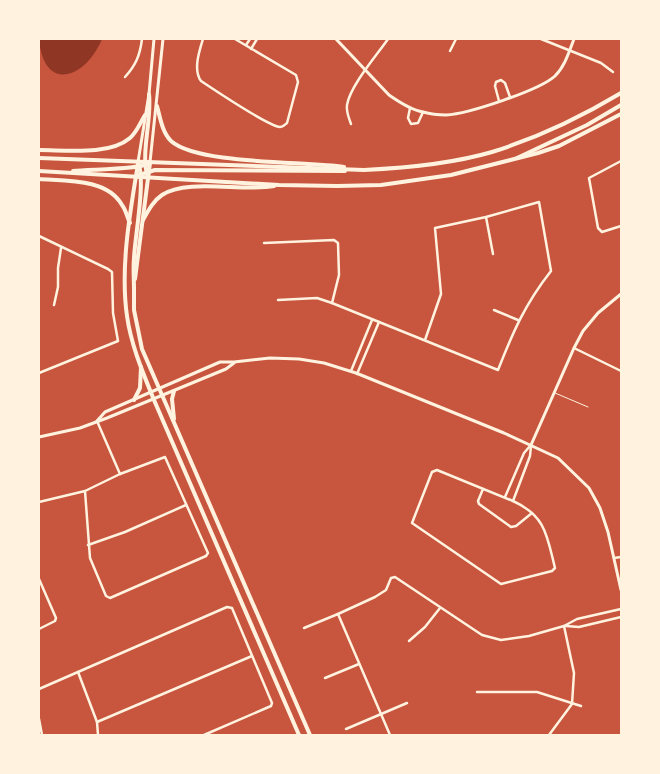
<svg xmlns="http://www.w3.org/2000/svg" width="660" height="774" viewBox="0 0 660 774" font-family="Rubik,sans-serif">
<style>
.water{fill:#8f3625}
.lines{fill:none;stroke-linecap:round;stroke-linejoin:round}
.service{stroke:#fff3e0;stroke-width:1}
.minor{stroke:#fff3e0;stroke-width:2.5}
.tertiary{stroke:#fff3e0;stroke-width:3}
.secondary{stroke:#fff3e0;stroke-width:4}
.primary{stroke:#fff3e0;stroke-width:4}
</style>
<rect width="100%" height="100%" fill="#c8553d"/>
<path class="water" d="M39 39H102C86 78 44 94 39 39Z"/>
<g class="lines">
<polyline class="service" points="555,393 588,407"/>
<g class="minor">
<path d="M203 39C199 52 193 70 201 81 213 89 269 126 280 127 284 127 284 125 287 123L298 82 296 75 235 39"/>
<polyline points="541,39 601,63 613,72"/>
<polyline points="246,45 250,39"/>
<polyline points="251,49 257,39"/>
<polyline points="450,51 456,39"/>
<path d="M125 77C136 65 140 55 142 39"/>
<polyline points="499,101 495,86 496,82 501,80 505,83 510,97"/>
<polyline points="410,108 408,118 411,124 418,123 423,112"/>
<path d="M351 124C349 118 346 112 347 105 350 86 377 55 388 39"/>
<polyline points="621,161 589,178 598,228 602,232 621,226"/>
<polyline points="486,217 493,254"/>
<polyline points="39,236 108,269 112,272 113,313 118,341 39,373"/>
<polyline points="264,243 334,240 338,243 339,275 332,303"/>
<path d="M278 300 317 298 332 303 498 370C513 332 525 304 551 271L539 202 486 217 435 228 441 294 425 340"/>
<polyline points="54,305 58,287 58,268 61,248"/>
<polyline points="494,310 518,320"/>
<polyline points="574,348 621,371"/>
<polyline points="351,371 372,320"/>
<polyline points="357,374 379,322"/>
<polyline points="97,421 120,474"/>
<path d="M437 470 513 501C546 516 547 536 555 568L552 571 501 584 412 523 432 472Z"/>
<polyline points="483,489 478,501 479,504 511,527 516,526 532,513"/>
<polyline points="505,497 524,453 530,446"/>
<polyline points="513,501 530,456 531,446"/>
<polyline points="39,502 85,491 120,474 165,457 208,553 206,556 110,598 106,596 90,558 85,491"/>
<polyline points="88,545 125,532 186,505"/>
<polyline points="614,558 621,557"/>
<polyline points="39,579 56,618 55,621 39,629"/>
<polyline points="566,626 579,627 621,617"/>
<polyline points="304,628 338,614"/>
<polyline points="409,641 425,627 440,608"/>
<polyline points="78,672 97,722 98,735"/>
<polyline points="325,678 359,664"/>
<polyline points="39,689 227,607 232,608 272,703 271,706 204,735"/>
<polyline points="477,692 537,692 581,706"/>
<polyline points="39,719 42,735"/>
<polyline points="97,722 252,656"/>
<polyline points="346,729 407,703"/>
<polyline points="390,735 338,614 375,597 386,590 391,578 395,577 482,635 501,640 529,636 564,626 577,619 621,609"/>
<polyline points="549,735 572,704 574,673 564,626"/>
</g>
<g class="tertiary">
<path d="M336 39 389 95C399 102 411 110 423 112 430 114 439 115 446 115 468 114 540 90 555 76 565 66 569 52 574 39"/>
<polyline points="138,162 149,94 154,39"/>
<polyline points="150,162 163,39"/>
<polyline points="97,421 105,412 220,362 234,362 270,358 299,359 324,363 356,373 504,433 558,458 589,488 600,508 608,532 621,590"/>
<polyline points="39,437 80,428 107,418 226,369 234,363"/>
<polyline points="531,445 574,348 583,331 598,313 621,294"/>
</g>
<g class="secondary">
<polyline points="517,158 587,125 621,105"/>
<path d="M138 164C130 212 120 268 127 316 131 345 143 373 154 400L299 735"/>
<polyline points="135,279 150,163"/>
<polyline points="134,288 134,310 142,349 310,735"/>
<polyline points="134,400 140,388 141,367"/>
<polyline points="174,419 172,399 174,391"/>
</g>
<g class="primary">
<path d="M157 106C160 117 162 132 171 141 198 165 306 161 344 167"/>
<path d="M39 150C65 150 109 156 130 138 137 132 140 123 145 115"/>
<path d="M39 158 364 170C407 168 451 164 492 152 537 138 581 117 621 93"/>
<polyline points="39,171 279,185 337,186 381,185 451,175 538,153 559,146 621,114"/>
<path d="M73 171C89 169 138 170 150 163"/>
<path d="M147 174C141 151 152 119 149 94"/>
<polyline points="136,176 155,170 345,171"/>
<path d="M39 179C65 181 107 178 122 205 126 210 127 217 130 223"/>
<path d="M143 220C148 211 153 201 162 195 186 178 245 192 274 186"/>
<path d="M134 290C134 279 133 269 134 258 135 236 146 180 138 162"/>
</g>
</g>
<rect width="660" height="774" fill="none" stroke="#fff3e0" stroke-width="80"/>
</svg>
